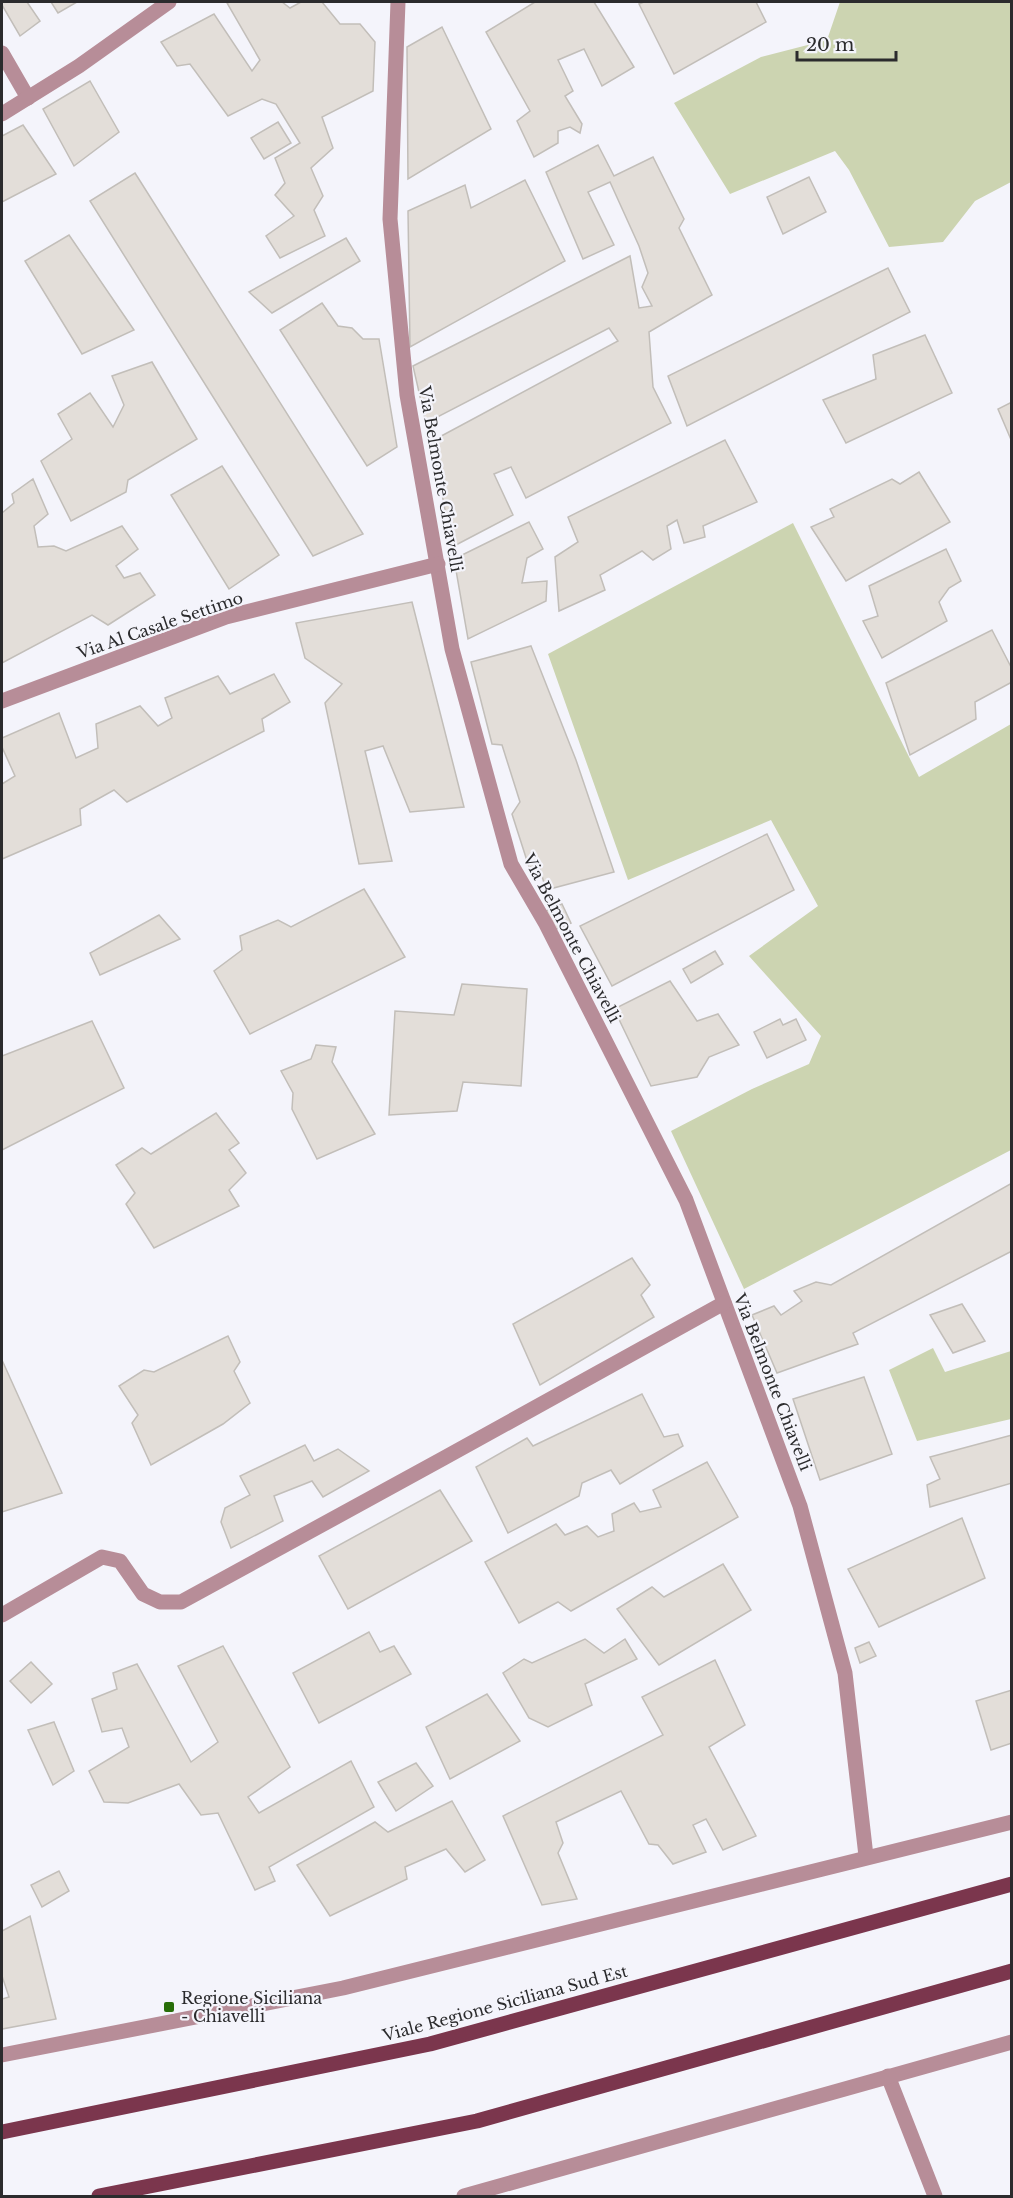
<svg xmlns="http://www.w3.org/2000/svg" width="1013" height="2198" viewBox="0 0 1013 2198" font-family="'Libre Baskerville',serif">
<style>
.green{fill:#ccd4b1}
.building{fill:#e3ded9;stroke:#c2beb9;stroke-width:1.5}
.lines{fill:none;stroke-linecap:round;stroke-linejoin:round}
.minor{stroke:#b78d98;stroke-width:15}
.tertiary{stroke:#b78d98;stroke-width:15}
.primary{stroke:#7b364d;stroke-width:15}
.poi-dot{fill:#276d08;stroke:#f4f4fb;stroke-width:2}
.labels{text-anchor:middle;stroke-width:4.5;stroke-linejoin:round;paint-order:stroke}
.street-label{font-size:16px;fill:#2b2b2d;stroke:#f4f4fb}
.poi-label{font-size:16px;fill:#2b2b2d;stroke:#f4f4fb;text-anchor:start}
</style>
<rect width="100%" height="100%" fill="#f4f4fb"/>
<g class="green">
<polygon points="840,2 1011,2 1011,182 975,201 943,242 889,247 849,170 835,151 730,194 674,103 761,57 827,40"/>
<polygon points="793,523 919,777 1011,724 1011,1150 744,1289 671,1131 752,1089 809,1064 821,1036 749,956 818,906 771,820 628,880 548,654"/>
<polygon points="933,1348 945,1372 1011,1351 1011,1419 917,1441 889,1370"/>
</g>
<g class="building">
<polygon points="2,2 27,2 40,21 20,36 2,5"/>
<polygon points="51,2 77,2 58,13"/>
<polygon points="230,2 282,2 290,8 301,2 322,2 340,24 360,24 375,42 373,91 322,117 333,148 311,168 323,196 314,210 325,236 280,258 266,236 294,216 275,195 285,183 275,158 300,143 276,104 262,99 228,116 190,64 177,66 161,42 214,14 252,71 260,60 227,3"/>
<polygon points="535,2 594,2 634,67 602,86 584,49 558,60 573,91 565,96 582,124 580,133 570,127 558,131 558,143 534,157 517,121 530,111 486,32"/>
<polygon points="644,2 756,2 766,22 674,74 639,4"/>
<polygon points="442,27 491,129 408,179 407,47"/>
<polygon points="90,81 119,132 74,166 43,109"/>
<polygon points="278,122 291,143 264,159 251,138"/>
<polygon points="23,125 56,174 2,202 2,136"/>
<polygon points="598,145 614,176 653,157 684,219 679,228 712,295 649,332 653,387 671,423 526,498 511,467 494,474 513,515 452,547 432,441 618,341 609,328 426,423 413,366 630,256 639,308 652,306 642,287 648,273 639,246 610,182 588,192 614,245 583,259 546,172"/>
<polygon points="135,173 363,534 313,556 90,201"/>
<polygon points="809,177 826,212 783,234 767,197"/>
<polygon points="525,180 565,261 410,347 408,211 465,185 471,208"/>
<polygon points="69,235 134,330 82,354 25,261"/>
<polygon points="346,238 360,261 272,313 249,292"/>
<polygon points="888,268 910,312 687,426 668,376"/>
<polygon points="322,303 338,326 352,328 363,339 379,339 397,447 367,466 280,330"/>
<polygon points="925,335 952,393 846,443 823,400 876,379 873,355"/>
<polygon points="152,362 197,439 128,480 126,492 71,521 41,461 72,439 58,414 90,393 113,427 124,405 112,376"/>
<polygon points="1012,402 1012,442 998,409"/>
<polygon points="725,440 757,502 703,526 705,537 684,543 677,520 667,526 671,549 653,560 642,551 600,575 605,590 559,611 555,557 578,542 568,517"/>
<polygon points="222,466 279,555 229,589 171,495"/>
<polygon points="919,472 950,522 846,581 811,527 834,517 830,509 892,479 900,484"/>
<polygon points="33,479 48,514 34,526 38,547 54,546 66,551 122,526 138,549 116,566 124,578 140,573 155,595 108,625 92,615 2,663 2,513 14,503 12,494"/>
<polygon points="529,522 543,549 527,558 522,583 547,581 546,601 468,639 454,559"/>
<polygon points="946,549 961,581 949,588 939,602 947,621 882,658 863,621 878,616 869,586"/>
<polygon points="412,602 464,807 410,812 383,746 365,751 392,861 359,864 325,703 342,684 305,658 296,623"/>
<polygon points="992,630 1012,669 1012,682 975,702 976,719 910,755 886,683"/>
<polygon points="531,646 576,760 614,872 546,890 540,869 529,867 512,814 520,802 502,745 492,744 471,662"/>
<polygon points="274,674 290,702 262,719 264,731 127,802 114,790 80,809 81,825 2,859 2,784 15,776 2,747 2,738 59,713 76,758 98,748 96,724 140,706 158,726 172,718 165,698 218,676 230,694"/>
<polygon points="767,834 794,890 612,986 580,926"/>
<polygon points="364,889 405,957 250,1034 214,971 242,950 240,936 278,920 291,927"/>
<polygon points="562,904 571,923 554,930 546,911"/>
<polygon points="159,915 180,939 100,975 90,953"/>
<polygon points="715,951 723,964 691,983 683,969"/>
<polygon points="670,981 697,1021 718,1014 739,1045 709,1057 697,1077 651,1086 614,1009"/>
<polygon points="462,984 527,989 521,1086 463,1082 457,1111 389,1115 395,1011 454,1015"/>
<polygon points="780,1019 783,1025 796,1019 806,1040 767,1058 754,1032"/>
<polygon points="92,1021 124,1088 2,1150 2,1056"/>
<polygon points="316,1045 336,1047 332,1062 375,1134 317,1159 292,1109 293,1093 281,1071 311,1059"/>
<polygon points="216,1113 239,1143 229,1150 246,1173 229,1190 239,1206 154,1248 126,1204 135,1193 116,1165 142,1148 151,1154"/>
<polygon points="1012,1183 1012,1251 853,1333 858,1344 777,1373 752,1315 774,1306 781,1315 802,1301 794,1291 816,1282 831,1285"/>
<polygon points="632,1258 650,1285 641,1295 654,1317 540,1385 513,1324"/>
<polygon points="962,1304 985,1341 953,1353 930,1315"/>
<polygon points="228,1336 240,1362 234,1371 250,1403 223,1424 151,1465 132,1423 138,1415 119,1386 144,1370 154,1372"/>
<polygon points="2,1360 62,1493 2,1512"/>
<polygon points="864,1377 892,1454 820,1480 793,1399"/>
<polygon points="642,1394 664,1437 678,1434 683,1446 620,1484 611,1470 582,1483 579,1496 508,1533 476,1467 527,1438 533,1446"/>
<polygon points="1012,1435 1012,1483 930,1507 927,1485 940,1479 930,1457"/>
<polygon points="305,1445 314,1461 338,1449 369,1471 323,1497 312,1481 274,1496 283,1521 231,1548 221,1522 225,1508 250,1495 240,1476"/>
<polygon points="707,1462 738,1517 571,1611 558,1602 519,1623 485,1562 556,1524 565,1535 587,1526 598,1537 614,1531 612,1514 634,1503 640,1512 661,1507 653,1490"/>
<polygon points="440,1490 472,1541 348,1609 319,1556"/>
<polygon points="962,1518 985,1578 879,1627 848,1569"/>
<polygon points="723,1564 751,1610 659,1665 617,1609 652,1587 664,1597"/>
<polygon points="369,1632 380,1652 394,1646 411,1674 319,1723 293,1673"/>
<polygon points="585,1639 604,1653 625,1639 637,1659 585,1684 592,1705 548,1727 529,1718 503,1673 524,1659 532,1663"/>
<polygon points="869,1642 876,1656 860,1663 855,1648"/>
<polygon points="223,1646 290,1767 248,1797 259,1813 351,1761 374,1807 269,1867 275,1881 255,1890 218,1813 201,1815 179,1784 128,1803 104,1802 89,1771 129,1747 122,1728 102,1732 92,1699 117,1689 113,1673 137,1664 191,1762 218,1742 178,1666"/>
<polygon points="715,1660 745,1725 709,1747 756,1836 723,1850 706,1819 693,1825 706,1852 673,1864 658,1845 649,1844 621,1791 556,1822 563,1843 558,1853 577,1899 542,1905 503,1816 663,1735 642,1697"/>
<polygon points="31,1662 52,1684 31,1703 10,1681"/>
<polygon points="1012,1690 1012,1743 991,1750 976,1701"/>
<polygon points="487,1694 520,1741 450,1779 426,1727"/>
<polygon points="54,1722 74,1771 53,1785 28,1730"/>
<polygon points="416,1763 433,1786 396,1811 378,1782"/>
<polygon points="452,1801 485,1860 465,1872 446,1849 405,1867 407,1879 330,1916 297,1865 375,1822 388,1832"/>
<polygon points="59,1871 69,1891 42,1907 31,1885"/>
<polygon points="30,1916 56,2019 2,2029 2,1999 9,1997 2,1976 2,1931"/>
</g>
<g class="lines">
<g class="minor">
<polyline points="398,2 390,219 407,395 452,649 511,864 546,924 686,1200 800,1506 845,1673 866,1856"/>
<polyline points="2,53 28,98"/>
<polyline points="2,114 79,66 169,2"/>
<polyline points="2,701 226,617 438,564"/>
<polyline points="2,1615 102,1557 120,1561 143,1594 160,1602 181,1602 444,1458 724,1303"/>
<polyline points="888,2076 935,2196"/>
</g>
<g class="tertiary">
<polyline points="2,2055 343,1988 1012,1822"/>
<polyline points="464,2196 1012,2042"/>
</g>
<g class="primary">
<polyline points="2,2132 430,2044 1012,1884"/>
<polyline points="99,2196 477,2121 1012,1971"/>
</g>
</g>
<rect class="poi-dot" x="163" y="2001" width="12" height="12" rx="3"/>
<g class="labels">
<g class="street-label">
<text transform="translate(441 479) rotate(80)" y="6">Via Belmonte Chiavelli</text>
<text transform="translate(160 625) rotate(-19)" y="6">Via Al Casale Settimo</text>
<text transform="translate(572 938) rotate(62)" y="6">Via Belmonte Chiavelli</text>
<text transform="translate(773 1382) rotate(69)" y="6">Via Belmonte Chiavelli</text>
<text transform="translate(505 2003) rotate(-15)" y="6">Viale Regione Siciliana Sud Est</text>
</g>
<g class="poi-label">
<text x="181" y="2004">Regione Siciliana<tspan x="181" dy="18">- Chiavelli</tspan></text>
</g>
</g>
<rect width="1013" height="2198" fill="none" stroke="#2b2b2d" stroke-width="6"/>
<path d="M797 51v9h99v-9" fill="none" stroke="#2b2b2d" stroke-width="3"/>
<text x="806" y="51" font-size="18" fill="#2b2b2d" stroke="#f4f4fb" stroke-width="4.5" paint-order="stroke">20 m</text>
</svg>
